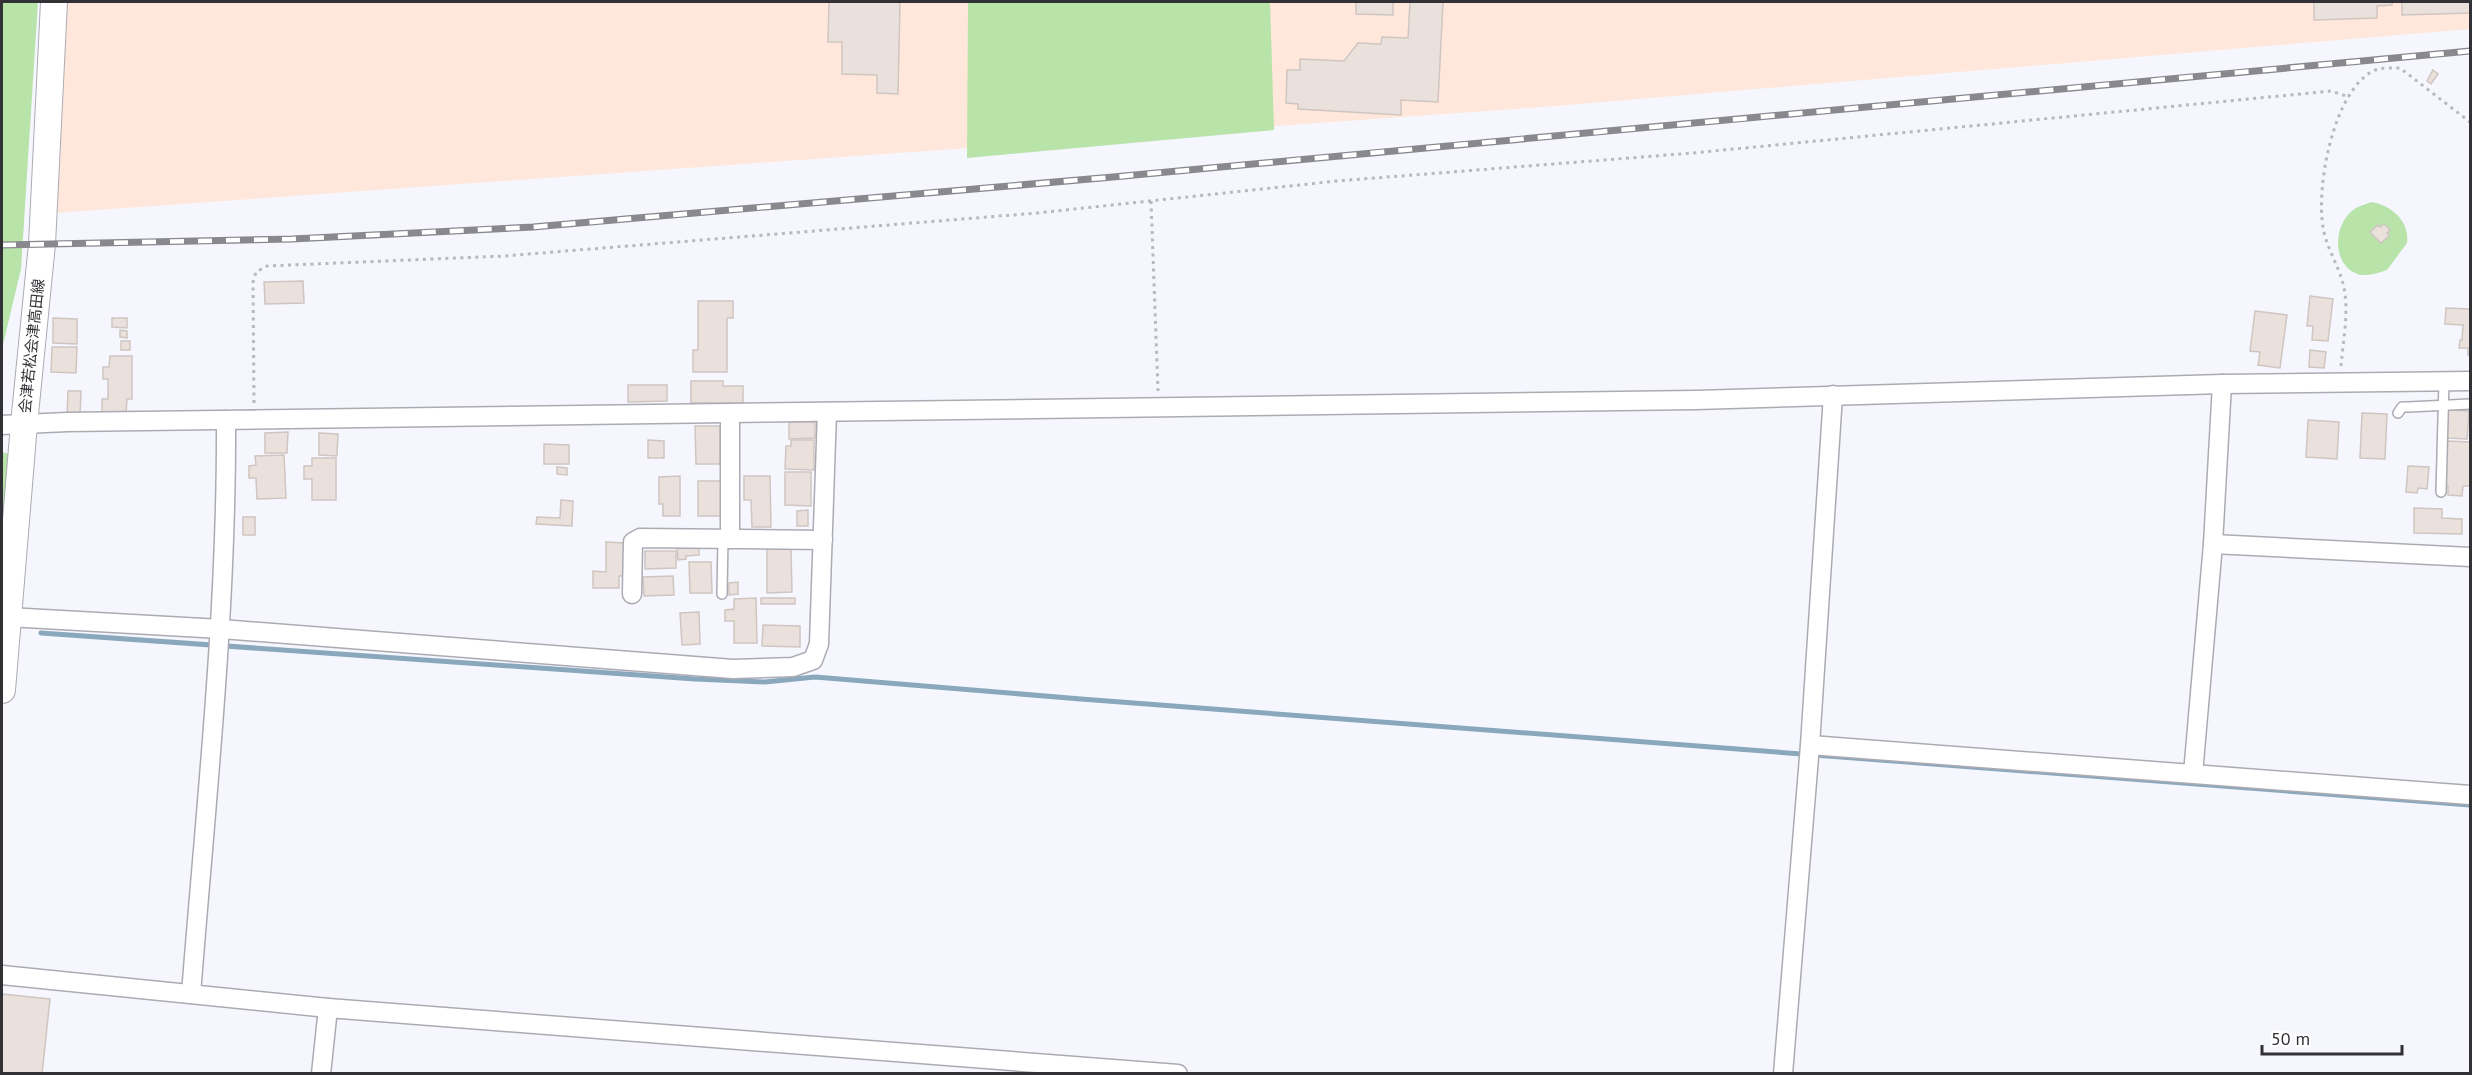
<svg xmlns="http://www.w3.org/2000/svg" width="2472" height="1075" viewBox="0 0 2472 1075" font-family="'PT Sans','Noto Sans JP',sans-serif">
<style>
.industrial{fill:#ffe8db}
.green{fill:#b8e3a9}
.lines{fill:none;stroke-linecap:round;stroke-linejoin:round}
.stream{stroke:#8aa8bc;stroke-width:5}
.building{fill:#eae0dc;stroke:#cfc5c1;stroke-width:1.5}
.lane-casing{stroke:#acabb4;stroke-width:12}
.street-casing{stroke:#acabb4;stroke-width:21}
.secondary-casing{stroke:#acabb4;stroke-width:28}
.path{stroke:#b8b8bf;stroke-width:3;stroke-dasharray:3 4.5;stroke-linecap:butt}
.lane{stroke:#fff;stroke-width:9}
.street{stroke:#fff;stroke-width:18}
.secondary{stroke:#fff;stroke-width:26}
.rail-casing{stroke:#88888e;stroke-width:7}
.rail{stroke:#fff;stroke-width:4.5;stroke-dasharray:14;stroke-linecap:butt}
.labels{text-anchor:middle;stroke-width:5;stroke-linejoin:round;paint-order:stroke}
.street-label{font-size:15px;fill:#323236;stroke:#fff}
</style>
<rect width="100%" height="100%" fill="#f6f6ff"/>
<polygon class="industrial" points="67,2 2470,2 2470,29 1544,107 55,213"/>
<g class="green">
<polygon points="2,2 38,2 21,269 2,349"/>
<polygon points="968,2 1270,2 1274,130 967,158"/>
<path d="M2371 202C2391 205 2410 221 2407 243L2387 270C2378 273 2365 278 2355 273 2330 261 2334 219 2358 207 2362 205 2367 204 2371 202Z"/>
<polygon points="2,452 9,454 2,560"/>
</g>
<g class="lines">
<polyline class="stream" points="41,633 695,679 765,682 815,677 1081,699 2470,805"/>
</g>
<g class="building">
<polygon points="829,2 900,2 898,94 877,93 877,75 842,74 842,42 828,42"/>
<polygon points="1356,2 1393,2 1393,15 1356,14"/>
<polygon points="1410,2 1443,2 1438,102 1401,100 1401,115 1298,109 1298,104 1286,103 1287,70 1300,70 1300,59 1344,61 1358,43 1381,44 1382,37 1408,38"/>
<polygon points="2314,2 2392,2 2392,5 2377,6 2377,18 2314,20"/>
<polygon points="2402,2 2470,2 2470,13 2402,15"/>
<polygon points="2433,70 2438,74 2431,84 2427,81"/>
<polygon points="2384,224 2390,230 2387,233 2389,236 2381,243 2370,232 2378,225 2380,227"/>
<polygon points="303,281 304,303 265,304 264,282"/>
<polygon points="2310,296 2333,299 2328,341 2312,340 2313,326 2307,326"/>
<polygon points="698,301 733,301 733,318 727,318 727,372 693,372 693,350 698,350"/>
<polygon points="2446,308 2470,309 2470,355 2468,355 2468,348 2459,348 2460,340 2462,340 2463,325 2445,324"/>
<polygon points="2255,311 2287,315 2280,368 2258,365 2260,352 2250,351"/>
<polygon points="53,318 77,319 77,344 53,343"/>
<polygon points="112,318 127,318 127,328 112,327"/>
<polygon points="120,330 127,331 127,338 120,337"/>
<rect x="121" y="341" width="9" height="9"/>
<polygon points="52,347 77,347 76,373 51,372"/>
<polygon points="2310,350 2326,352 2324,368 2309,367"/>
<polygon points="110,356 132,356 132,399 127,399 126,414 102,414 102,399 108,399 108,379 103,379 103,367 109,367"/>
<polygon points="691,381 723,381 723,386 743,386 743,403 691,403"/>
<polygon points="628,385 667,385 667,401 628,402"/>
<polygon points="68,391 81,391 80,416 67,416"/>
<polygon points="2448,410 2469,411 2467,439 2447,438"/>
<polygon points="2362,413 2387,414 2385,459 2360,458"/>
<polygon points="2308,420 2339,422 2337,459 2306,457"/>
<polygon points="789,422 815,422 815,438 789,439"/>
<polygon points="695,426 720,426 720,464 696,464"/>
<polygon points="288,432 287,453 265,453 265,433"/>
<polygon points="319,433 338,434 337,456 319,455"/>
<polygon points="648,440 664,441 664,458 648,458"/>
<polygon points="791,440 814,440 814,470 785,469 786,446 791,446"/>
<polygon points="2447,441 2470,442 2470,486 2463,486 2462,496 2448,495 2448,486 2445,486"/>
<polygon points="544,444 569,445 569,464 544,464"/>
<polygon points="284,455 286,498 257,499 256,478 249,478 249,466 256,465 255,456"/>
<polygon points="312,458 336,458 336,500 312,500 312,479 304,479 304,466 312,466"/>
<polygon points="2408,466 2429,467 2427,489 2418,488 2417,493 2406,492"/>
<polygon points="557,467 567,468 567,475 557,474"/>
<polygon points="785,472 811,472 811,506 785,505"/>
<polygon points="680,476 680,516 663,516 663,504 659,504 659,477"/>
<polygon points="744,476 770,476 771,527 752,527 751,500 744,500"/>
<rect x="698" y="481" width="23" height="35"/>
<polygon points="561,500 573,501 572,526 536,524 537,517 560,518"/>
<polygon points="2414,508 2442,509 2442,518 2462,519 2462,534 2414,533"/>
<polygon points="808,510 808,526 797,526 797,511"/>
<rect x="243" y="517" width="12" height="18"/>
<polygon points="606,542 626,543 625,576 619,576 619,588 593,588 593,571 606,572"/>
<polygon points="699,544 699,555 686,556 686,559 678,560 677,545"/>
<polygon points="767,549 791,549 792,592 767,593"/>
<polygon points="645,551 676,551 676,568 645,569"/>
<polygon points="689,562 711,562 712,593 690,593"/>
<polygon points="673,576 674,595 644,596 643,577"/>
<polygon points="738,582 738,594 729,595 729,583"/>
<polygon points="756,598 757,643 734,643 734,621 725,621 725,610 734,609 734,599"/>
<rect x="761" y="598" width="34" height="6"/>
<polygon points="699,612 700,644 682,645 680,613"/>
<polygon points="763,625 800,626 800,647 762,646"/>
<polygon points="2,994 50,999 42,1074 2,1074"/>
</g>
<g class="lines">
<defs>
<g id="lane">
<polyline points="2398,413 2402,407 2408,407 2470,404"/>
<polyline points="2441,492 2444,382"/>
<polyline points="722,594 723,539"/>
</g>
<g id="street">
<polyline points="2,425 67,422 1696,400 2222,384 2470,381"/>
<polyline points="730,539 730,413"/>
<polyline points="2213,544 2470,557"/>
<polyline points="632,594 633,542 640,538 823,540"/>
<polyline points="8,617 221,629 733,669 793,667 813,660 819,644 827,412"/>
<polyline points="1810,745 2470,795"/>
<polyline points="2193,774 2213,544 2222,384"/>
<polyline points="2,975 328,1008"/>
<path d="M191 994C206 803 227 612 226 420"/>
<polyline points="321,1074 328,1008 1178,1074"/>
<polyline points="1783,1074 1810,745 1833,395"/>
</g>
<polyline id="secondary" points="2,690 24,424 42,244 54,2"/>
</defs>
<use href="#lane" class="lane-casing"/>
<use href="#street" class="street-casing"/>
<use href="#secondary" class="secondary-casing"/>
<g class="path">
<polyline points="1151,201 1158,391"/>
<path d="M2341 366C2343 341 2349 313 2344 288 2340 267 2326 248 2323 227 2316 187 2333 92 2373 71 2381 67 2391 68 2400 68L2470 122"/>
<polyline points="254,403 253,282 256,272 267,266 504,256 1037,213 1337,181 1693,153 2331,91 2349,97"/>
</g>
<use href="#lane" class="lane"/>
<use href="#street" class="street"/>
<use href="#secondary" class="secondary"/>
<defs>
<polyline id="rail" points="2,245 292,239 533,227 1113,177 2470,51"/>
</defs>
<use href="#rail" class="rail-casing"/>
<use href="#rail" class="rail"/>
</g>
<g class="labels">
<g class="street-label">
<text transform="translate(32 346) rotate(-84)" y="5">会津若松会津高田線</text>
</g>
</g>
<rect width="2472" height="1075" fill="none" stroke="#323236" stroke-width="6"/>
<path d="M2262 1045v9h140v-9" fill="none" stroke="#323236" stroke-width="3"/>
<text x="2271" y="1045" font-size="18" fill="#323236" stroke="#ffffff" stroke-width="4.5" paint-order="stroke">50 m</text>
</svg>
